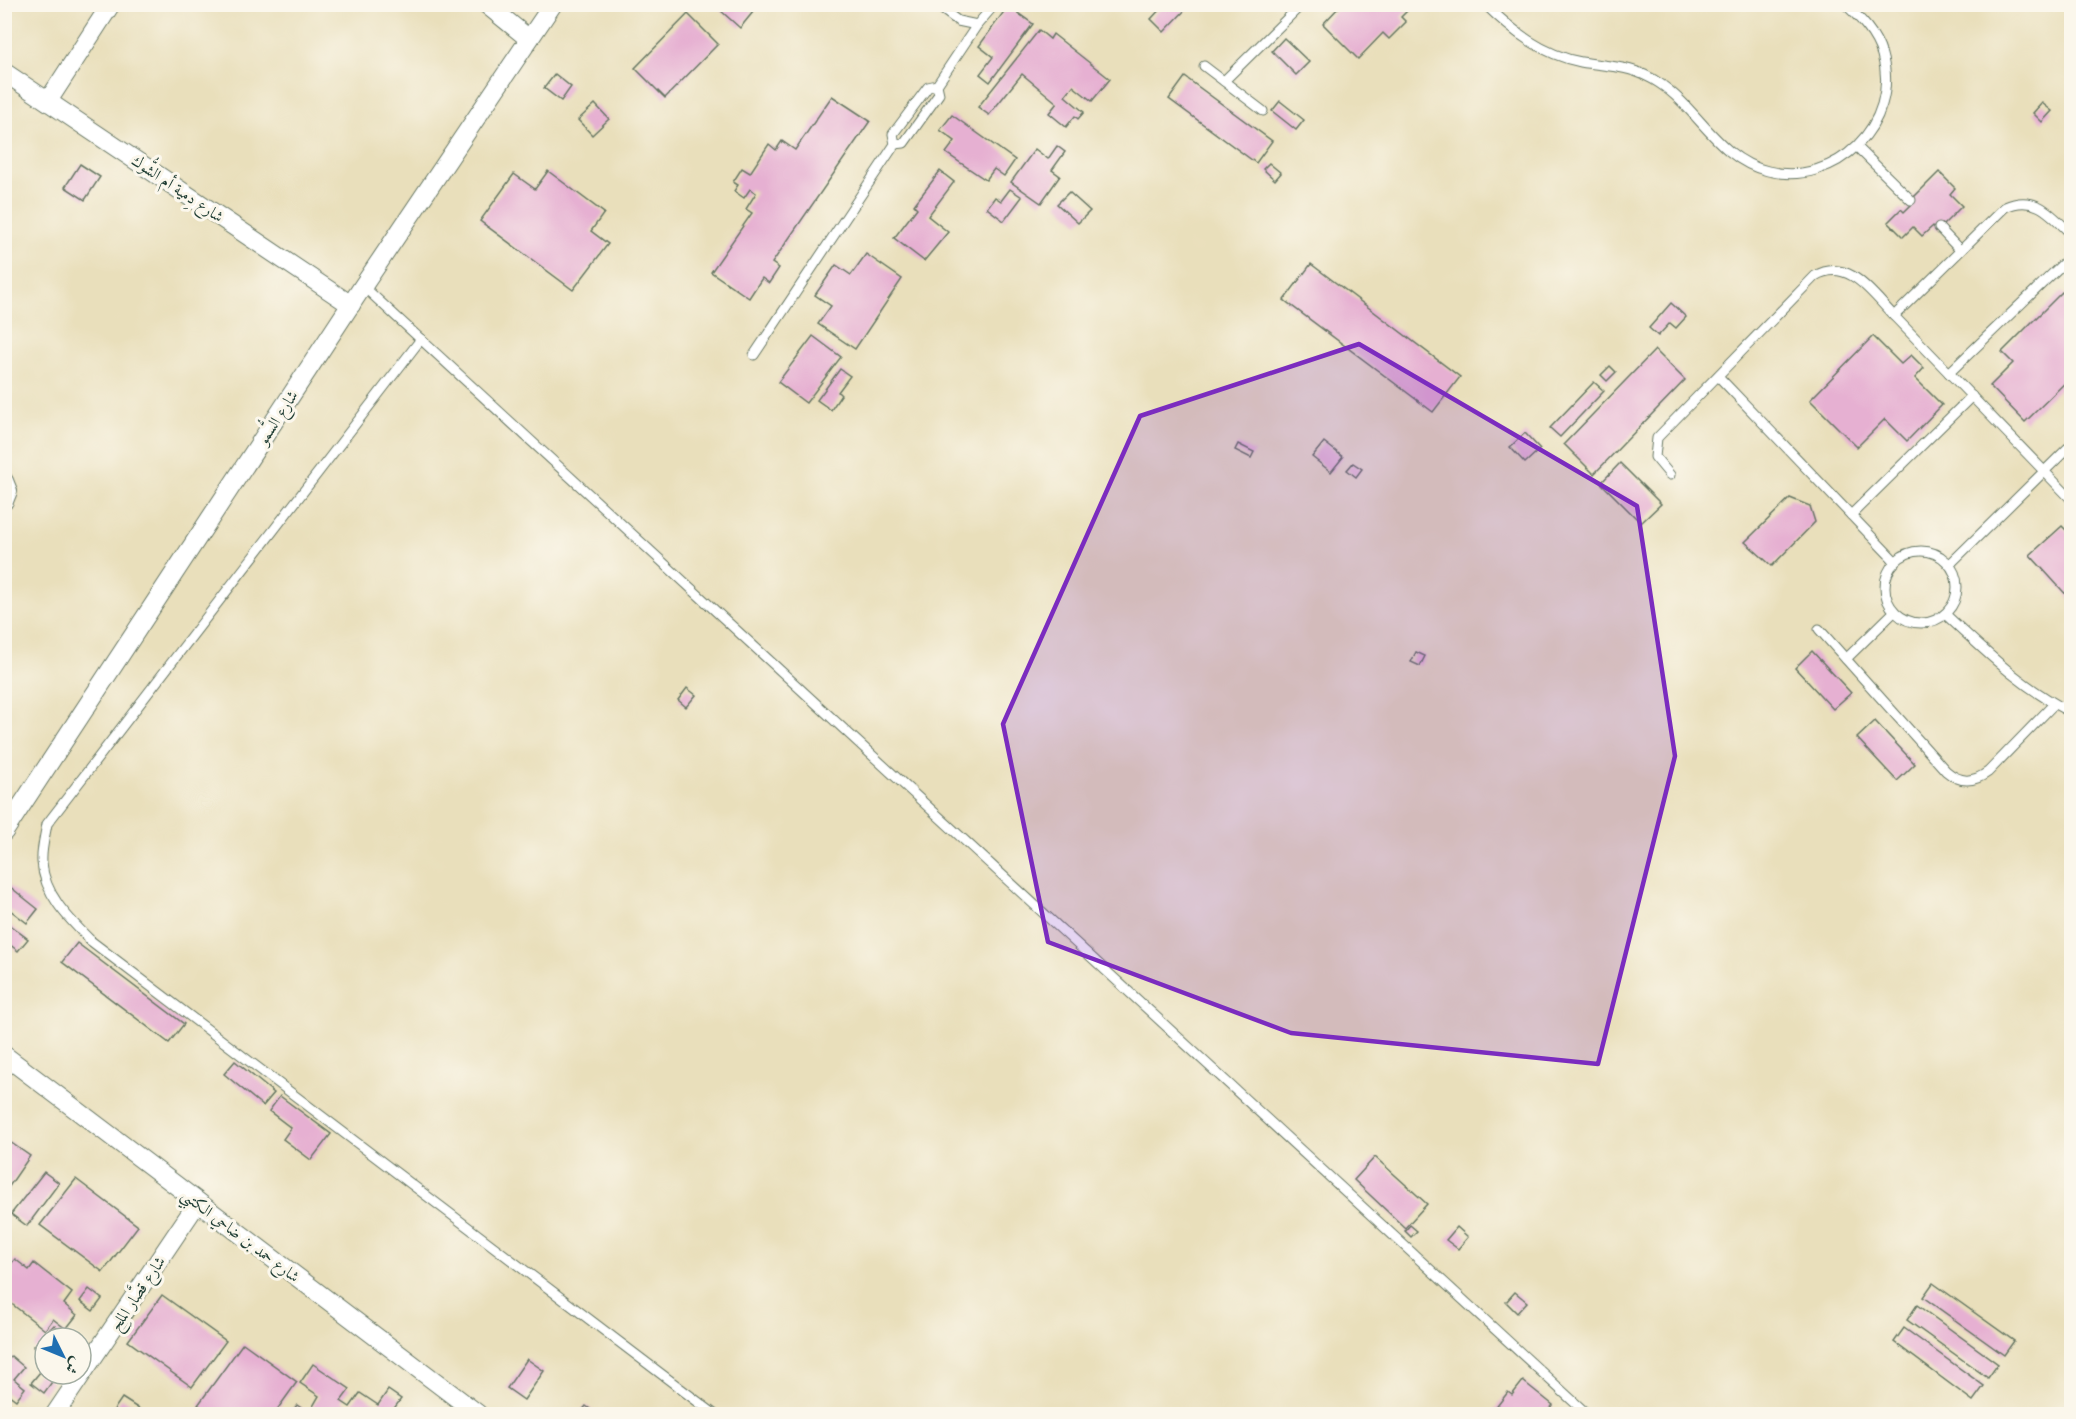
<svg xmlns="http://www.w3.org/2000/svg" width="2076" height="1419" viewBox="0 0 2076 1419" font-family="'Old Standard TT',Amiri,serif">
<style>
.building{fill:#e6b0d2}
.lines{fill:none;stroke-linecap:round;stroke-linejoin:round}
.service-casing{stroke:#667663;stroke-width:11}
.minor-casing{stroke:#667663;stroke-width:20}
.service{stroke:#fff;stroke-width:9}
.minor{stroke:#fff;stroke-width:18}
.marked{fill:#7b2cbf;fill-opacity:0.2;stroke:#7b2cbf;stroke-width:4.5;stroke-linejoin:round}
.labels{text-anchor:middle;stroke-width:6;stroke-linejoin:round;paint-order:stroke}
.street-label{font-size:16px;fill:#1f3d34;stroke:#fbf7ec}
</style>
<rect width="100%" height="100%" fill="#fbf7ec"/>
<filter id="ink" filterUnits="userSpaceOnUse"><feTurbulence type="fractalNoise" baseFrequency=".0167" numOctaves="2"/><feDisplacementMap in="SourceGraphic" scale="12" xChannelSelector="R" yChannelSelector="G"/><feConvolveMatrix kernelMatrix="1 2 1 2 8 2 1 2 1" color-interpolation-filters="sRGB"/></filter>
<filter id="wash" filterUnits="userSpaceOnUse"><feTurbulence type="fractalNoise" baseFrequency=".008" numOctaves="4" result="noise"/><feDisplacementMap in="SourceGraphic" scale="24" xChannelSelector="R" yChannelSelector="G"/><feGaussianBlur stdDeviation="1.35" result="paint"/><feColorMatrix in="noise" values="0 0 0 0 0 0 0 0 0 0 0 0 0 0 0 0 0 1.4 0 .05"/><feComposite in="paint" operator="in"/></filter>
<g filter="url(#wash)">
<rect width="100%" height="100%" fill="#e9dfbb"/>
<g id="blocks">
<g class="building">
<polygon points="1165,4 1191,4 1164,32 1151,19"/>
<polygon points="1342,4 1414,4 1401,17 1406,22 1389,39 1383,33 1358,59 1323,24"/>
<polygon points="725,5 744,5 753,12 740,28 720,10"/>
<polygon points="1008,6 1033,24 990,82 980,74 993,57 979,46"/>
<polygon points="688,14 718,44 665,98 635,68"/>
<polygon points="1039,30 1050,39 1053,34 1110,79 1092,101 1073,86 1065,96 1084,112 1078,119 1075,116 1066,127 1049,113 1057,103 1022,74 989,115 978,107"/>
<polygon points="1284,38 1309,62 1296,75 1272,51"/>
<polygon points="555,74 571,87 561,101 544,88"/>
<polygon points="1185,77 1272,141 1256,163 1169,99"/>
<polygon points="832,96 870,121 772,263 779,268 769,283 762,278 749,298 711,272 752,213 746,209 756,193 750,189 744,198 734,191 738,185 733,182 742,168 750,173 769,144 776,150 782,141 795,150"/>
<polygon points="1280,101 1304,120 1296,130 1272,111"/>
<polygon points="2042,103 2052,111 2042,122 2033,113"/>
<polygon points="595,104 609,119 592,135 578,120"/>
<polygon points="952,115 1015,160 1004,176 994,169 986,180 946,153 955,141 940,130"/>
<polygon points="1057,146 1065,152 1052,170 1060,176 1041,203 1011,182 1035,149 1048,159"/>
<polygon points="1269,163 1281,173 1275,180 1263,169"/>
<polygon points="80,164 100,177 85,200 65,187"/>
<polygon points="548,171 604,213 591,231 608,244 573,290 480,221 514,174 535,189"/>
<polygon points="940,171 954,182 928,216 948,232 924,261 894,238 917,208 914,205"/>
<polygon points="1939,172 1955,188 1950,194 1962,206 1937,231 1933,226 1922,236 1913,227 1903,237 1888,222 1901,209 1904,212 1911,205 1908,203"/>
<polygon points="1010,189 1022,197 1004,221 987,208 995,197 1001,201"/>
<polygon points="1069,192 1090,211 1078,223 1057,204"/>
<polygon points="866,254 902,279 855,349 818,324 831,306 815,295 836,265 851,275"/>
<polygon points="1311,264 1460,377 1433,412 1284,300"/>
<polygon points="2062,292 2072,301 2072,376 2025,422 1990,386 2013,363 2002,352"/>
<polygon points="1671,303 1686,317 1676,328 1670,323 1658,336 1649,328"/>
<polygon points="813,336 841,357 806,403 778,382"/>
<polygon points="1873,336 1901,364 1911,355 1924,368 1915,378 1942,405 1907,441 1885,419 1857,447 1810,400"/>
<polygon points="1655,350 1685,380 1594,474 1564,444"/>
<polygon points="1610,366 1616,372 1607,381 1601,375"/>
<polygon points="840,369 850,376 838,392 841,395 831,410 817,400"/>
<polygon points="1594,382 1604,391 1560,437 1550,428"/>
<polygon points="1525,433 1540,449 1525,463 1510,447"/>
<polygon points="1324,442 1343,457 1331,472 1312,457"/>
<polygon points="1238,444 1254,452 1251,458 1235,450"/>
<polygon points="1353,463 1362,469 1356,477 1347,470"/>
<polygon points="1620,463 1661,504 1641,523 1601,483"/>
<polygon points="1790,498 1810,506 1815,522 1772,566 1745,542"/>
<polygon points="2062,526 2072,536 2070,599 2030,555"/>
<polygon points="1812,651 1851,693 1833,709 1795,668"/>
<polygon points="1416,652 1425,656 1420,666 1411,662"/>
<polygon points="687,688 696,695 686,707 678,700"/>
<polygon points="1875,721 1915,764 1897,781 1857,738"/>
<polygon points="4,882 38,909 27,923 10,910 4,916"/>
<polygon points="4,921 28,939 18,951 4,940"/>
<polygon points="77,943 184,1024 169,1043 62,962"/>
<polygon points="235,1061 274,1093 263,1106 224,1074"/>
<polygon points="280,1096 331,1134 311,1160 283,1139 291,1128 269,1111"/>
<polygon points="10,1142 30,1156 8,1188 4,1185 4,1150"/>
<polygon points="1375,1157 1427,1204 1405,1228 1354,1180"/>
<polygon points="44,1172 59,1183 27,1226 11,1214"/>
<polygon points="76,1179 138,1226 103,1272 40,1225"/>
<polygon points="1410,1225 1417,1231 1411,1237 1405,1231"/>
<polygon points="1457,1227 1468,1237 1458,1249 1446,1240"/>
<polygon points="15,1259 29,1270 34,1263 72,1293 64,1304 77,1315 66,1329 53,1319 45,1330 4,1298 4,1272"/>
<polygon points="1933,1283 2014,1341 2004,1355 1923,1297"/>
<polygon points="89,1289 102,1299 93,1311 80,1301"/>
<polygon points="1515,1292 1527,1302 1517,1313 1506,1302"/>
<polygon points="162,1295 226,1341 192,1387 128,1341"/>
<polygon points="1917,1305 1998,1364 1988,1378 1907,1320"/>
<polygon points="54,1325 69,1338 45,1338 45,1344 38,1352 33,1347"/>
<polygon points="1904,1328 1984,1386 1973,1401 1894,1342"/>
<polygon points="243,1343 297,1382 274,1414 212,1414 198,1405"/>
<polygon points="11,1356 24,1367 14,1379 25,1388 16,1400 4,1391 4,1359 7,1361"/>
<polygon points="527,1359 544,1371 524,1400 507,1388"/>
<polygon points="313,1364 350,1389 341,1401 350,1407 360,1393 378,1405 388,1390 401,1399 390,1414 321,1414 312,1408 319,1396 300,1383"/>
<polygon points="40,1372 52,1382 44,1393 31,1383"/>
<polygon points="1523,1381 1553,1405 1545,1414 1491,1414 1508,1392 1512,1395"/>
<polygon points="122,1398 147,1414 111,1414"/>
<polygon points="297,1405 310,1414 290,1414"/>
<polygon points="586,1406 597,1414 579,1414"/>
</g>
</g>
</g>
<g filter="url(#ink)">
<use href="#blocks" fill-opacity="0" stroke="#667663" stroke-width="1.5"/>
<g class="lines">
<defs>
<g id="service">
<polyline points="935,4 958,21 977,25"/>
<path d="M1485 4C1512 31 1543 55 1581 62 1611 67 1632 65 1659 83 1699 109 1718 159 1768 171 1835 188 1902 123 1882 55 1876 34 1861 19 1845 4"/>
<polyline points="1204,66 1263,111"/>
<polyline points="1224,81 1302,4"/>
<polyline points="895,144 904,143 939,94 937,85"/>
<polyline points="1857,147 1911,200"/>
<polyline points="1939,228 1960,250"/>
<path d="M2072 235C2052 215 2035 193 2005 207L1894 316 2072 500"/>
<polyline points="363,286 1587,1414"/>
<path d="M421 339 47 824C45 836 41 850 42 862 44 895 69 919 91 941L714 1414"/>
<polyline points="754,355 895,144 893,134 928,87 937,85 977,25 995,4"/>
<polyline points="1949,373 2072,255"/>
<polyline points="1718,376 1895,561"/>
<path d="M1670 475 1655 457 1657 438 1815 276C1849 256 1873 295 1894 316"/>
<polyline points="1851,515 1972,396"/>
<circle cx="1921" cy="587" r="36"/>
<polyline points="1950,564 2072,444"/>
<path d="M1945 614C1985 651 2022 688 2072 713"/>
<path d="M1819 629 1946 771C1960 783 1973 783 1988 772L2054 704"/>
<polyline points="1846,659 1894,612"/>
</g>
<g id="minor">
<polyline points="486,4 529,39"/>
<polyline points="4,72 351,305"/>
<polyline points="48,101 111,4"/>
<polyline points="4,481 8,491 4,501"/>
<polyline points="4,832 363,286 553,4"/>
<polyline points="4,1055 478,1414"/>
<polyline points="55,1414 198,1202"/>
</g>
</defs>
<use href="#service" class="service-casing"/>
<use href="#minor" class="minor-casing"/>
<use href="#service" class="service"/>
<use href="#minor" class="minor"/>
</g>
</g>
<path class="marked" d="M1359 344 1637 506 1675 756 1598 1064 1291 1033 1048 942 1003 724 1140 416Z"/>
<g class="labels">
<g class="street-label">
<text transform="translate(178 188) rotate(34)" y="6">شارع دِمية أم الشُّوك</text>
<text transform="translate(277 417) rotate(-57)" y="6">شارع السُّمو</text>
<text transform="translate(241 1235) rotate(37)" y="6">شارع حمد بن ضاحي الكتبي</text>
<text transform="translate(137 1293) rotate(-56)" y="6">شارع قصَّار المِلح</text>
</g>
</g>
<rect width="2076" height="1419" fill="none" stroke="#fbf7ec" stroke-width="24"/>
<g transform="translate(63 1356) rotate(133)"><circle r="28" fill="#fbf7ec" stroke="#a3ada2" stroke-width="1.5"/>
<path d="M0-4.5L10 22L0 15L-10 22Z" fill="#1f6fb2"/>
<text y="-9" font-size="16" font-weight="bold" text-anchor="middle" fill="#1f3d34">ش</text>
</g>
</svg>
